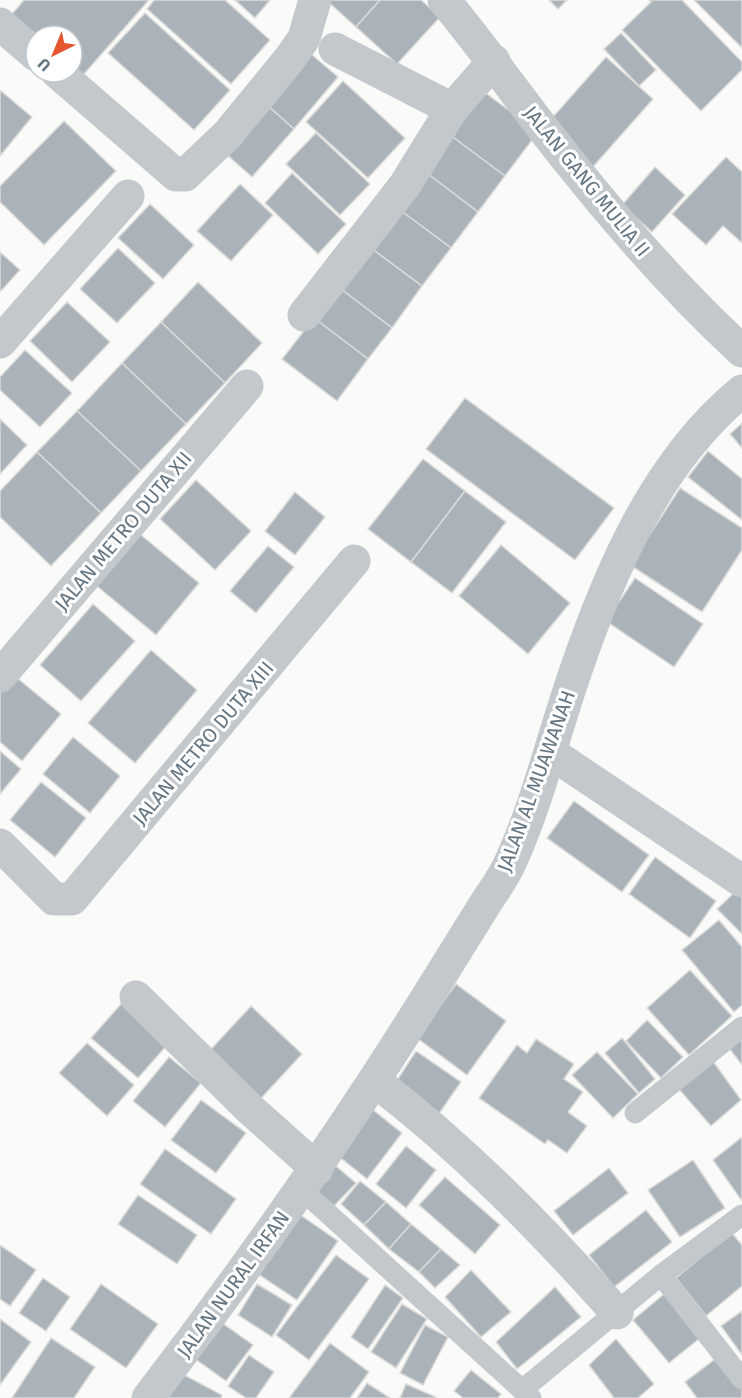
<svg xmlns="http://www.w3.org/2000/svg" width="742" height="1398" viewBox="0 0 742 1398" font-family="'Fira Sans',sans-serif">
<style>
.building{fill:#aab3b9;stroke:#dcdcda;stroke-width:1.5}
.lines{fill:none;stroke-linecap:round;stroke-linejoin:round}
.lane{stroke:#c3c8cc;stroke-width:21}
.street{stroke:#c3c8cc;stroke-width:33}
.labels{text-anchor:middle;stroke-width:6;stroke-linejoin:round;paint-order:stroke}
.street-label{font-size:20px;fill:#657683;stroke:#fff}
</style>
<rect width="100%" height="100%" fill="#fafaf8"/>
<g class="building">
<polygon points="24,0 149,0 77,82 72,72 72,36 36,36 7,20"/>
<polygon points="154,0 225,0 270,40 231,84 147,9"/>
<polygon points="235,0 270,0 255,18"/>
<polygon points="326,0 380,0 356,27"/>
<polygon points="380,0 421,0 440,17 397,64 356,27"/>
<polygon points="549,0 567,0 558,9"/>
<polygon points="649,0 682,0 742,62 742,70 701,111 622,30 651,2"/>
<polygon points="694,0 742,0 742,48"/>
<polygon points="145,13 230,90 194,130 108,53"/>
<polygon points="621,33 656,70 639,86 604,49"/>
<polygon points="303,47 338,77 294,129 259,98"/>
<polygon points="606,57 653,99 592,168 545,126"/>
<polygon points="343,81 405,138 368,178 306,122"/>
<polygon points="0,90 32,117 0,156"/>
<polygon points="483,91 538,132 505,176 450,135"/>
<polygon points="259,98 294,129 252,177 217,146"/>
<polygon points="64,121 116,171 44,245 0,202 0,186"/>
<polygon points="316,133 370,184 340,215 286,164"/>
<polygon points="450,135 505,176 478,212 424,171"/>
<polygon points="726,157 742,172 742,243 723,226 706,245 672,214"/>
<polygon points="655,167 685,195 652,232 622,205"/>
<polygon points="424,171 478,212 451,248 396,207"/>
<polygon points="292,173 346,224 318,254 265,203"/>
<polygon points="240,184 273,215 231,261 197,231"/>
<polygon points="150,204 194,245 163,279 118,238"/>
<polygon points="396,207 451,248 422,286 368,246"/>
<polygon points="368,246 422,286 392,328 337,286"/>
<polygon points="118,248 155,283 117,323 80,289"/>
<polygon points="0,252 20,270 0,292"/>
<polygon points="198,282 262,343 225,383 161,322"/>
<polygon points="337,286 392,328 368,359 314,318"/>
<polygon points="67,302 110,342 72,382 30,341"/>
<polygon points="314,318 368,359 337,401 282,359"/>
<polygon points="161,322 225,383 186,424 122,363"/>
<polygon points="25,350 72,393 40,427 0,390 0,377"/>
<polygon points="122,363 186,424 141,471 77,411"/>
<polygon points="465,398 614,508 575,560 426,449"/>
<polygon points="77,411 141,471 101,513 37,452"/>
<polygon points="0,419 27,445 0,474"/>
<polygon points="742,423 742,448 730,434"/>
<polygon points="708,451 742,479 742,520 688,477"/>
<polygon points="37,452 101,513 51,566 0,517 0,491"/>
<polygon points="423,459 465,491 411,562 368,529"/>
<polygon points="196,480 251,531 215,570 160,519"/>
<polygon points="680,488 742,528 742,550 702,612 630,565"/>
<polygon points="465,491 506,522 452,593 411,562"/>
<polygon points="295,492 325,517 295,555 265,531"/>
<polygon points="135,530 199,583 156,635 92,582"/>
<polygon points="501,545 570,603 528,654 459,596"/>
<polygon points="268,546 294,567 256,613 230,591"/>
<polygon points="635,578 703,624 674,667 606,621"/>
<polygon points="93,604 135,641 81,701 40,665"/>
<polygon points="151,650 197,690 135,763 88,723"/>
<polygon points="11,673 61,714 22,761 0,742 0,687"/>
<polygon points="73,737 120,776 90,813 43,774"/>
<polygon points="0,751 21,769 0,794"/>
<polygon points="41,782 86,818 55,857 10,820"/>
<polygon points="574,801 649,855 622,892 547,838"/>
<polygon points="655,857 716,901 690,938 629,894"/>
<polygon points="736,891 742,897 742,934 717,909"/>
<polygon points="719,920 742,947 742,1005 734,1012 682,950"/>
<polygon points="690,970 732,1016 689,1055 647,1008"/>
<polygon points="456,984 506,1021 467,1075 417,1038"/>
<polygon points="122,1003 168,1044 138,1078 91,1038"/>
<polygon points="251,1006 302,1054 253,1107 201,1060"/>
<polygon points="647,1020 683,1057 661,1078 626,1041"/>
<polygon points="742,1037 742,1065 729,1048"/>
<polygon points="622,1038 655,1079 639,1093 605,1053"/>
<polygon points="536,1039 574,1064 564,1079 583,1092 568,1112 587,1126 567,1153 548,1140 545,1144 479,1098 517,1045 527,1053"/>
<polygon points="87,1043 134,1085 107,1116 59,1073"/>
<polygon points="416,1051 461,1082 436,1118 392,1088"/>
<polygon points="597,1052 638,1094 613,1118 572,1075"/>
<polygon points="169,1057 201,1083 165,1127 133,1101"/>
<polygon points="713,1061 741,1100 711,1126 677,1087"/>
<polygon points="201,1100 246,1133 216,1173 171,1140"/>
<polygon points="368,1106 402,1133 367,1179 332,1151"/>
<polygon points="742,1137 742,1201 713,1160"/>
<polygon points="406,1146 436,1170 406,1208 376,1184"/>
<polygon points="165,1149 236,1199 211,1234 140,1184"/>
<polygon points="693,1160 725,1208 680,1237 648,1190"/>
<polygon points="330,1161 356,1183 332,1208 307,1188"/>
<polygon points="609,1168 628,1193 573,1235 554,1211"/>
<polygon points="445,1177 500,1225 475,1254 419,1205"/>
<polygon points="360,1181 386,1202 364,1225 341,1204"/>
<polygon points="138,1195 197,1235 177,1264 118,1224"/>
<polygon points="386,1202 411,1224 389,1249 364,1225"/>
<polygon points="646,1210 672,1242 614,1287 589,1255"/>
<polygon points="299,1214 338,1241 297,1300 258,1274"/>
<polygon points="411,1224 441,1249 419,1272 389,1249"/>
<polygon points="731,1232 742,1245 742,1286 706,1316 676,1278"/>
<polygon points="0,1245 36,1270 10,1306 0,1299"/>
<polygon points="441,1249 460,1265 435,1288 419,1272"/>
<polygon points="336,1255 369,1279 309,1360 276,1335"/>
<polygon points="471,1270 511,1312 481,1337 445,1297"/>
<polygon points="43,1278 70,1297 46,1331 19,1313"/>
<polygon points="101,1284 158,1324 126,1368 70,1329"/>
<polygon points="257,1284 292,1305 272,1337 238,1315"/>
<polygon points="385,1285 403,1298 368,1349 351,1337"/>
<polygon points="555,1287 581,1317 517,1369 496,1342"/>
<polygon points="664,1294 700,1338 669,1363 633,1320"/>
<polygon points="402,1304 427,1319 396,1368 371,1352"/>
<polygon points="742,1311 742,1355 721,1326"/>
<polygon points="0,1319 31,1342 0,1385"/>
<polygon points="218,1320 253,1345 226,1381 191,1356"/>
<polygon points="425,1325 448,1337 423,1385 400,1373"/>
<polygon points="51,1338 95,1367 74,1398 12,1398"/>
<polygon points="616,1339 654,1384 638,1398 614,1398 589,1365"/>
<polygon points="330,1343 369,1372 350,1398 289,1398"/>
<polygon points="249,1355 274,1372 256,1398 246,1398 228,1386"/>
<polygon points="719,1356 742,1386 742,1398 697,1398 685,1382"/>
<polygon points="175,1370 222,1395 221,1398 160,1398"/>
<polygon points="471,1370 501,1394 498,1398 463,1398 454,1391"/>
<polygon points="367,1383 390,1398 357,1398"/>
<polygon points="406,1384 436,1397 435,1398 400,1398"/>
</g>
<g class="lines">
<g class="lane">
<polyline points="635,1113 742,1027"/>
<polyline points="301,1189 531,1398"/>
<polyline points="661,1275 742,1379"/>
<polyline points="522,1390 661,1275 742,1215"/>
</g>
<g class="street">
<path d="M444 0C487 52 525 107 567 159 621 227 678 292 742 351"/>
<polyline points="0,24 36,55"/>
<polyline points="335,49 452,109"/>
<polyline points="57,72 176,175 185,175 228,134 291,57 304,38 315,0"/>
<polyline points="304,315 405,185 452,109 494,61"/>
<polyline points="0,342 128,196"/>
<polyline points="0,676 247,386"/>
<polyline points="551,753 742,881"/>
<polyline points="0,845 54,899 72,899 354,561"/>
<polyline points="136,997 251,1110 317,1169"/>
<path d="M375 1081C465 1150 542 1229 617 1313"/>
<path d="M148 1398C247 1269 340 1137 426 999 445 969 463 939 482 909 491 894 503 879 510 863 538 802 553 736 575 673 610 570 657 461 742 391"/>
</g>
</g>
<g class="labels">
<g class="street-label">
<text transform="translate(587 181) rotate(51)" y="7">JALAN GANG MULIA II</text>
<text transform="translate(123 531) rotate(-50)" y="7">JALAN METRO DUTA XII</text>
<text transform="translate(203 743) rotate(-50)" y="7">JALAN METRO DUTA XIII</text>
<text transform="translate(536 781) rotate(-70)" y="7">JALAN AL MUAWANAH</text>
<text transform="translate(233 1284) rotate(-54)" y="7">JALAN NURAL IRFAN</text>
</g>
</g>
<g transform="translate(54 54) rotate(223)"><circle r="28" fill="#ffffff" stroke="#c1c8cd" stroke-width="1.5"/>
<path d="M0-4.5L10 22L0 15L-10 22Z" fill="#e4572e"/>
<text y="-9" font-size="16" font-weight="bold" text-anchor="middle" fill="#657683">U</text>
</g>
</svg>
